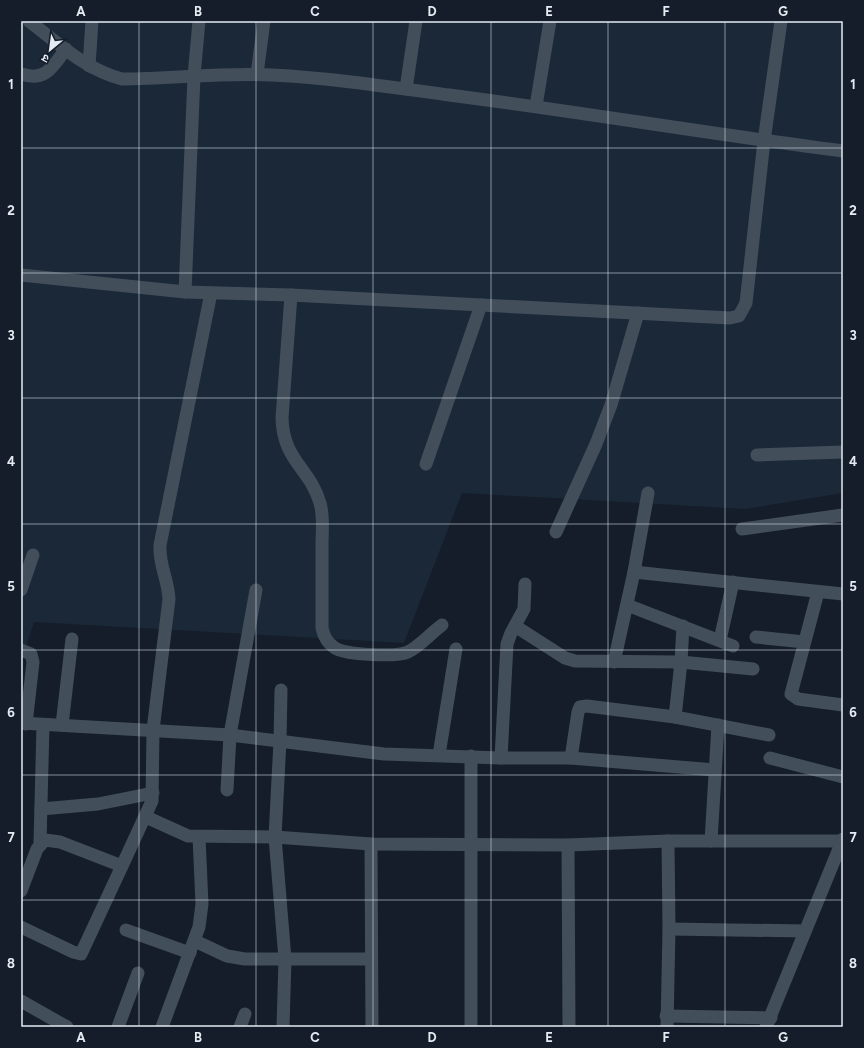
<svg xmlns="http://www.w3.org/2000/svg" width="864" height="1048" viewBox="0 0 864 1048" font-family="Figtree,'Noto Sans Devanagari',sans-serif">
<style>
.built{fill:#1a2838}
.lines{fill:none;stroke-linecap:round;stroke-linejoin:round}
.minor{stroke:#434e5b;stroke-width:13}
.grid{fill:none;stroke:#e4ebf3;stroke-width:1;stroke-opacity:0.55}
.neatline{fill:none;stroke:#e4ebf3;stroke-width:1.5}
.grid-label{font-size:13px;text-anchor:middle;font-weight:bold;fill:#e4ebf3}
</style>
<rect width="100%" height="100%" fill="#141d29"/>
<polygon class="built" points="21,21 843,21 843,493 745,509 462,493 404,643 34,622 21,663"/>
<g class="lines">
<g class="minor">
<path d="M29 21C58 43 86 70 122 79 172 79 222 72 272 75 331 78 391 87 449 95 581 112 711 134 843 151"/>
<polyline points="89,66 92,21"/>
<path d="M21 74C46 82 52 67 66 49"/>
<polyline points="257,74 264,21"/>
<polyline points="406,89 416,21"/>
<polyline points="536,106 550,21"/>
<polyline points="21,275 185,292 291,295 730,318 739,316 746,303 764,141 781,21"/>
<polyline points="185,292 194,76 199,21"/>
<path d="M291 295 282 418C283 461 310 468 320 503 324 516 322 532 322 545 322 573 322 601 322 628 324 637 327 643 335 648 346 655 397 657 408 652 420 646 431 633 442 625"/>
<polyline points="757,455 843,452"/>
<polyline points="426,464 481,305"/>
<polyline points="742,529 843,515"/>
<polyline points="556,532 596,444 611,405 638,313"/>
<polyline points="634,572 843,594"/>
<polyline points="21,590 33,555"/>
<polyline points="818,592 791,694 798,699 843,705"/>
<polyline points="627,605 733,646"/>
<polyline points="515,626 565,658 575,661 681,662 753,669"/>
<polyline points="756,637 804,642"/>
<polyline points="720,640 733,582"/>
<polyline points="21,650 31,654 33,662 26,724"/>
<polyline points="614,662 634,572 648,493"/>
<polyline points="281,690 280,741 275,837 285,959 283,1027"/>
<polyline points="675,717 681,662 683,626"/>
<polyline points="21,723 230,735 384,754 501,758 571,758 715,770"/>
<polyline points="62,725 72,639"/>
<polyline points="439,755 456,649"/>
<polyline points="501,758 507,644 511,633 524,609 525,584"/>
<polyline points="571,758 578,712 580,707 587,706 675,717 769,735"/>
<polyline points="770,758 843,777"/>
<polyline points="227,790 230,735 256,590"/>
<polyline points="41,809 98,804 153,793"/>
<polyline points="146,817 188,836 275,837 371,844 568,845 668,841 842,841"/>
<polyline points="711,841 718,725"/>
<polyline points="40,843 43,725"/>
<polyline points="371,844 372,1027"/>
<polyline points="568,845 569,1027"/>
<path d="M21 891 37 849 45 840 60 842 122 866 152 801 153 730 169 599C168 578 159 567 160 545L211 293"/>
<polyline points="21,927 73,952 81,954 122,866"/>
<polyline points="669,929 805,931"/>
<polyline points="126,930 190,953"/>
<polyline points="195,941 227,956 245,959 371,959"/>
<polyline points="21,1001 67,1027"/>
<polyline points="666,1016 771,1018"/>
<polyline points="118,1027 138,973"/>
<polyline points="162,1027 199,927 202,904 199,837"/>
<polyline points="240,1027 245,1014"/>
<polyline points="471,1027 471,756"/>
<polyline points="667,1027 669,929 668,841"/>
<polyline points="766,1027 843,839"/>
</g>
</g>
<path class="grid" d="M139 21V1027M256 21V1027M373 21V1027M491 21V1027M608 21V1027M725 21V1027M21 148H843M21 273H843M21 398H843M21 524H843M21 650H843M21 775H843M21 900H843"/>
<rect width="864" height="1048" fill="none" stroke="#141d29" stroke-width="44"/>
<g transform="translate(50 50) rotate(209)" stroke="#141d29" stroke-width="3" paint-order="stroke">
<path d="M0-3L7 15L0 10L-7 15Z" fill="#e4ebf3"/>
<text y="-6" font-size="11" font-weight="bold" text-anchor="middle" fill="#e4ebf3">उ</text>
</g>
<rect x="22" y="22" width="820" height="1004" class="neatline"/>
<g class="grid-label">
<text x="81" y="16">A</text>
<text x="198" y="16">B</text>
<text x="315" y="16">C</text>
<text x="432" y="16">D</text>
<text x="549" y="16">E</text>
<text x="666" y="16">F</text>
<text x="783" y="16">G</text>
<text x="11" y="89">1</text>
<text x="853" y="89">1</text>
<text x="11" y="215">2</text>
<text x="853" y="215">2</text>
<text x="11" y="340">3</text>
<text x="853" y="340">3</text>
<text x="11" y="466">4</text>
<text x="853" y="466">4</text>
<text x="11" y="591">5</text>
<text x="853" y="591">5</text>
<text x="11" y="717">6</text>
<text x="853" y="717">6</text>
<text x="11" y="842">7</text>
<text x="853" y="842">7</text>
<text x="11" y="968">8</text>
<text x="853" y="968">8</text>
<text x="81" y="1042">A</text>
<text x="198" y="1042">B</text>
<text x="315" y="1042">C</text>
<text x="432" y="1042">D</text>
<text x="549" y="1042">E</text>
<text x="666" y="1042">F</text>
<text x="783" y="1042">G</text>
</g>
</svg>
